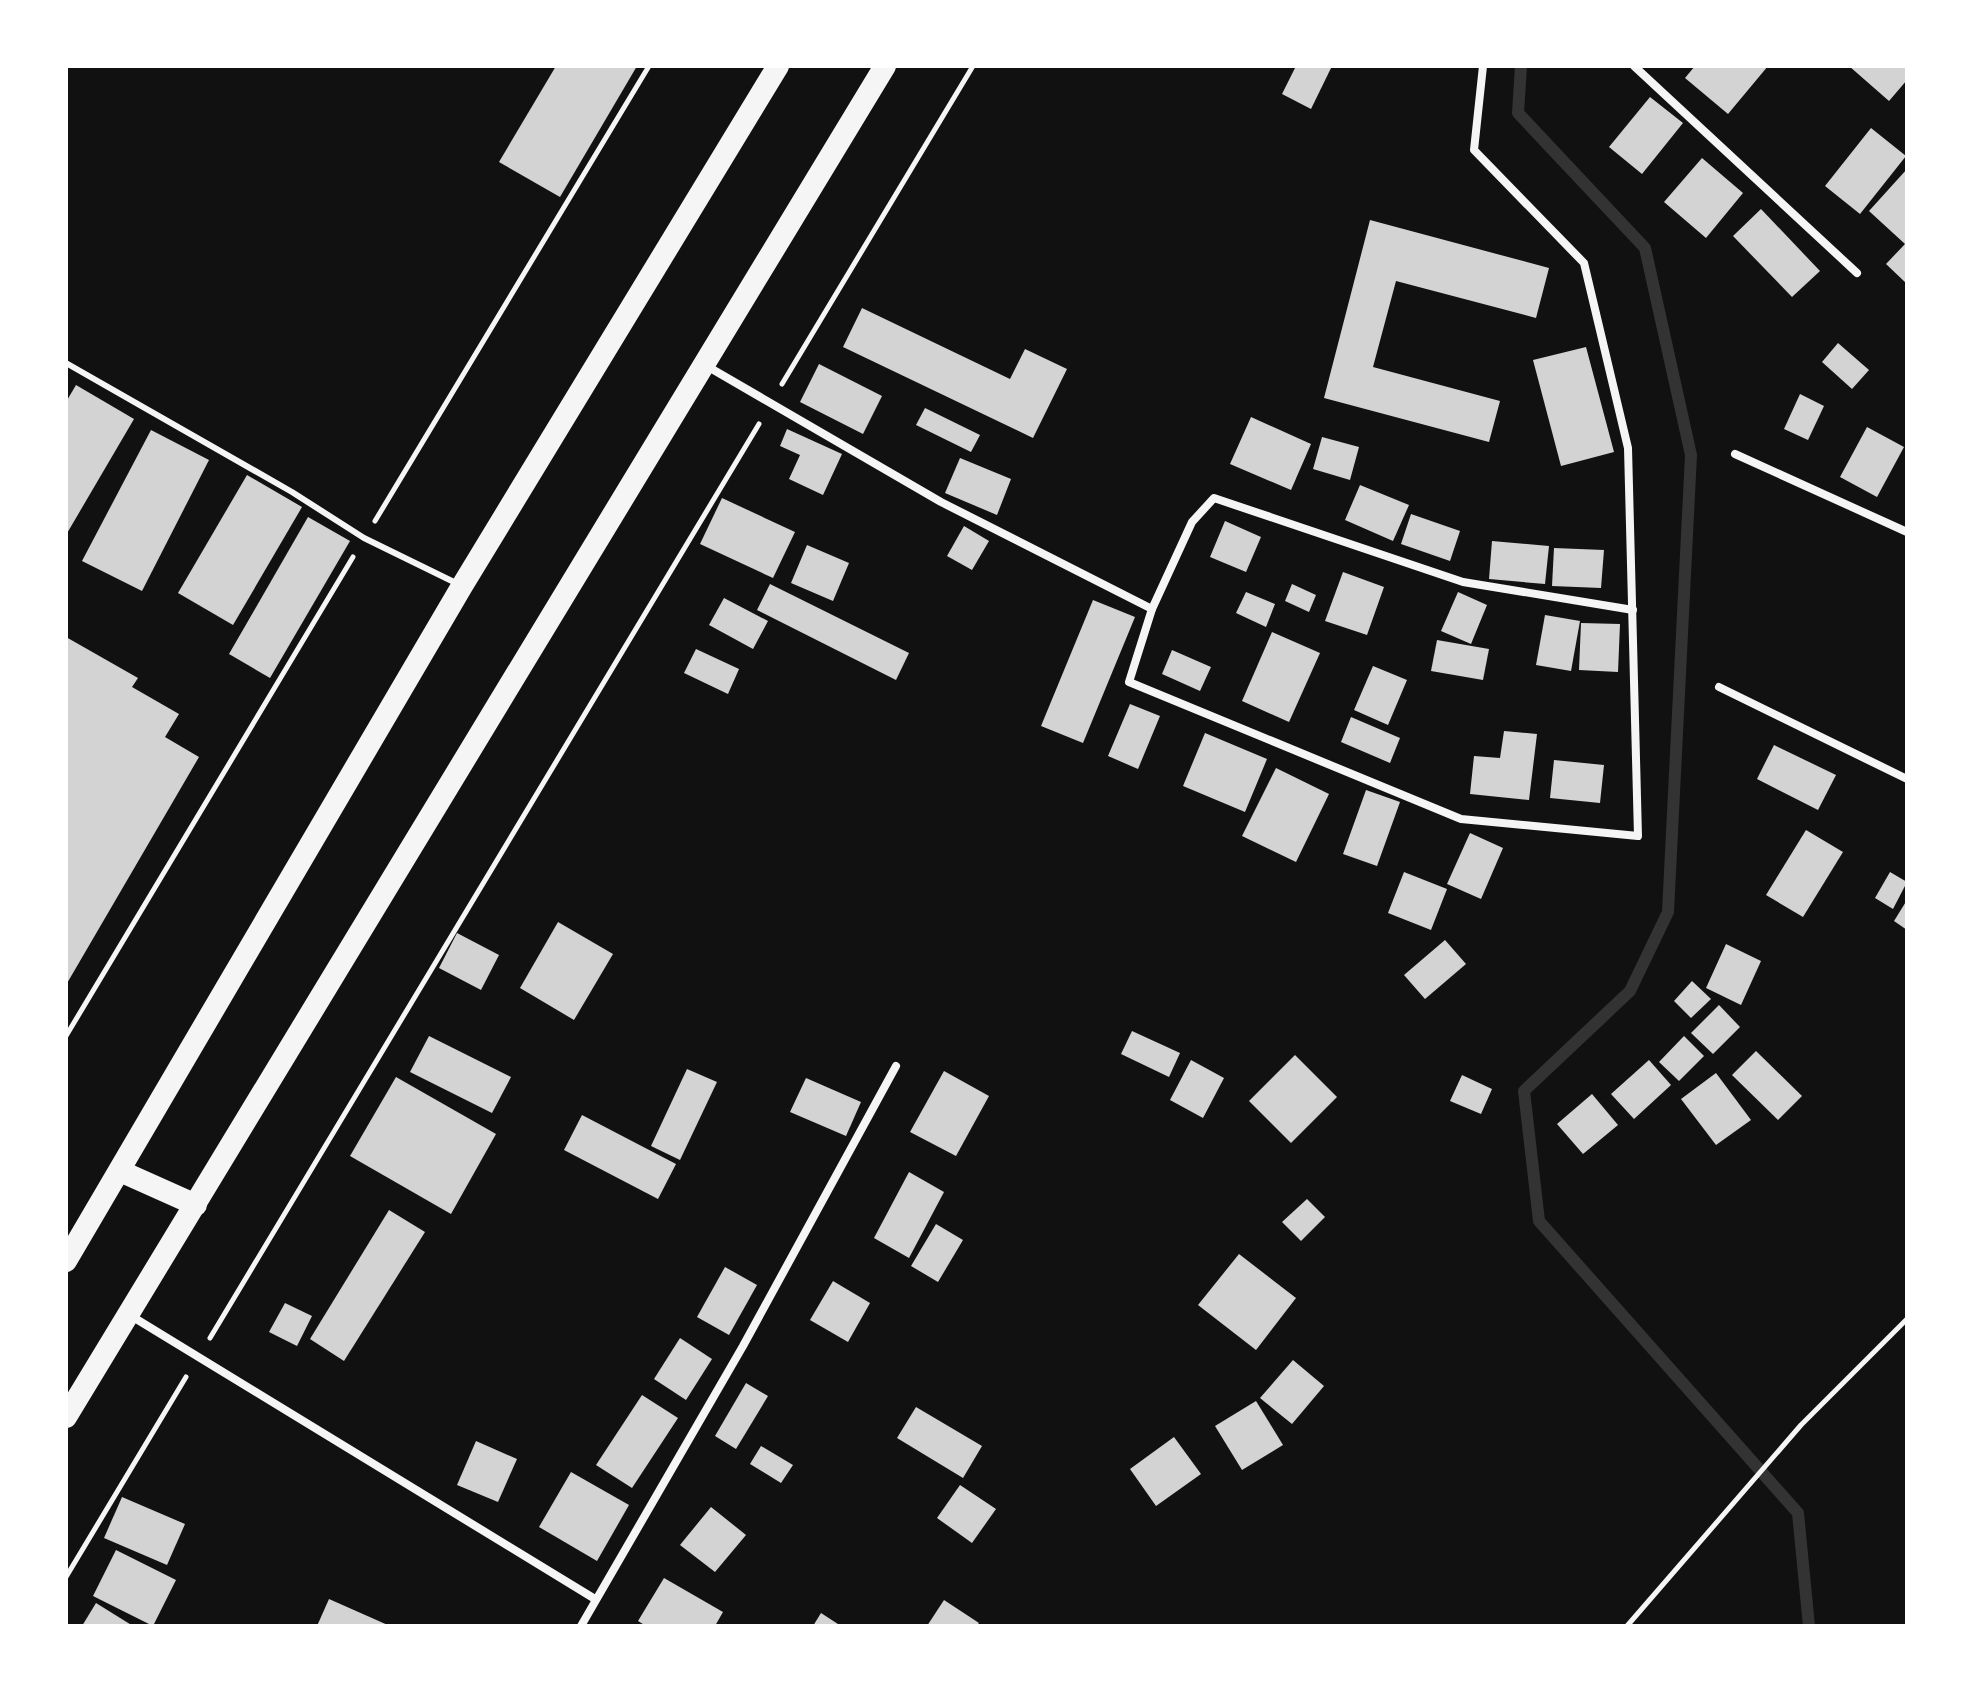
<svg xmlns="http://www.w3.org/2000/svg" width="1973" height="1692" viewBox="0 0 1973 1692" font-family="'Alegreya Sans',sans-serif">
<style>
.lines{fill:none;stroke-linecap:round;stroke-linejoin:round}
.stream{stroke:#333;stroke-width:12}
.building{fill:#d3d3d3}
.path{stroke:#f5f5f5;stroke-width:5}
.service{stroke:#f5f5f5;stroke-width:6}
.minor{stroke:#f5f5f5;stroke-width:8}
.trunk{stroke:#f5f5f5;stroke-width:22}
</style>
<rect width="100%" height="100%" fill="#111"/>
<g class="lines">
<polyline class="stream" points="1521,66 1518,113 1645,248 1691,455 1668,912 1630,991 1524,1091 1539,1221 1798,1513 1809,1626"/>
</g>
<g class="building">
<polygon points="556,66 637,66 560,197 499,162"/>
<polygon points="1296,66 1332,66 1311,109 1282,94"/>
<polygon points="1695,66 1768,66 1728,114 1685,78"/>
<polygon points="1849,66 1907,66 1907,80 1889,101"/>
<polygon points="1650,97 1683,123 1642,174 1609,147"/>
<polygon points="1871,128 1906,156 1860,214 1825,186"/>
<polygon points="1702,158 1743,193 1706,238 1664,202"/>
<polygon points="1907,169 1907,284 1886,264 1905,244 1869,211"/>
<polygon points="1761,209 1820,271 1792,297 1733,236"/>
<polygon points="1370,220 1549,268 1536,318 1396,281 1373,367 1500,401 1489,442 1324,398"/>
<polygon points="862,308 1010,379 1025,349 1067,369 1033,438 843,347"/>
<polygon points="1838,343 1869,370 1852,389 1822,362"/>
<polygon points="1586,347 1614,452 1561,466 1533,360"/>
<polygon points="819,364 882,396 863,434 800,402"/>
<polygon points="76,385 134,419 66,535 66,402"/>
<polygon points="1800,394 1824,406 1808,440 1784,429"/>
<polygon points="925,408 980,435 971,452 916,425"/>
<polygon points="1251,417 1311,444 1291,490 1230,464"/>
<polygon points="1867,427 1904,447 1877,497 1840,477"/>
<polygon points="787,429 842,454 823,495 789,479 800,455 780,446"/>
<polygon points="151,430 209,460 142,591 82,561"/>
<polygon points="1322,437 1359,447 1350,480 1313,469"/>
<polygon points="960,458 1011,479 997,515 945,493"/>
<polygon points="247,475 302,507 233,625 178,593"/>
<polygon points="1360,485 1409,505 1393,541 1345,520"/>
<polygon points="722,498 795,532 773,578 700,544"/>
<polygon points="1411,514 1460,531 1450,561 1401,544"/>
<polygon points="308,517 350,541 270,678 229,654"/>
<polygon points="1225,521 1261,537 1246,572 1210,557"/>
<polygon points="964,526 989,541 972,570 947,556"/>
<polygon points="1492,541 1549,546 1545,584 1489,579"/>
<polygon points="807,545 849,563 833,601 791,583"/>
<polygon points="1554,548 1604,550 1601,588 1552,586"/>
<polygon points="1343,572 1384,587 1367,635 1325,621"/>
<polygon points="770,584 909,653 896,680 757,610"/>
<polygon points="1292,584 1316,595 1309,612 1285,601"/>
<polygon points="1246,592 1275,604 1266,627 1236,613"/>
<polygon points="1458,592 1487,605 1471,644 1441,631"/>
<polygon points="724,598 768,621 753,649 709,625"/>
<polygon points="1093,600 1135,617 1083,743 1041,726"/>
<polygon points="1545,615 1580,621 1571,671 1536,665"/>
<polygon points="1581,623 1620,624 1618,672 1579,670"/>
<polygon points="1272,632 1320,653 1289,722 1242,701"/>
<polygon points="66,637 138,678 132,687 179,714 165,737 199,757 66,985"/>
<polygon points="1437,640 1489,649 1483,680 1431,671"/>
<polygon points="696,649 739,669 728,694 684,673"/>
<polygon points="1172,650 1211,667 1200,691 1162,674"/>
<polygon points="1373,666 1407,680 1388,725 1354,710"/>
<polygon points="1130,704 1160,716 1138,769 1108,756"/>
<polygon points="1351,717 1400,738 1390,763 1341,742"/>
<polygon points="1504,731 1537,734 1529,800 1470,794 1474,756 1500,758"/>
<polygon points="1205,733 1267,759 1245,812 1183,786"/>
<polygon points="1774,745 1836,775 1818,810 1757,779"/>
<polygon points="1554,760 1604,765 1600,803 1550,798"/>
<polygon points="1276,768 1329,794 1296,862 1242,836"/>
<polygon points="1366,790 1400,802 1377,866 1343,854"/>
<polygon points="1806,830 1843,852 1803,917 1766,895"/>
<polygon points="1470,833 1503,848 1481,899 1447,884"/>
<polygon points="1404,872 1447,889 1431,930 1388,913"/>
<polygon points="1890,872 1907,882 1893,909 1875,898"/>
<polygon points="1907,900 1907,930 1894,921"/>
<polygon points="558,922 613,954 574,1020 520,988"/>
<polygon points="457,933 499,955 481,990 439,968"/>
<polygon points="1445,940 1466,964 1425,999 1404,975"/>
<polygon points="1726,944 1761,961 1741,1005 1706,988"/>
<polygon points="1692,981 1711,999 1691,1018 1674,1001"/>
<polygon points="1719,1005 1740,1027 1713,1054 1691,1033"/>
<polygon points="1132,1031 1180,1053 1169,1077 1121,1054"/>
<polygon points="429,1036 511,1077 492,1113 410,1072"/>
<polygon points="1684,1036 1704,1056 1679,1081 1659,1062"/>
<polygon points="1756,1051 1802,1096 1778,1120 1732,1075"/>
<polygon points="1295,1055 1337,1097 1291,1143 1249,1101"/>
<polygon points="1191,1060 1224,1078 1203,1118 1170,1100"/>
<polygon points="1649,1060 1671,1085 1634,1119 1611,1094"/>
<polygon points="687,1069 717,1082 680,1160 651,1146"/>
<polygon points="944,1071 989,1096 956,1156 910,1132"/>
<polygon points="1716,1073 1751,1120 1716,1145 1681,1099"/>
<polygon points="1462,1075 1492,1089 1481,1114 1450,1101"/>
<polygon points="396,1077 496,1134 451,1214 350,1156"/>
<polygon points="806,1078 861,1102 846,1136 790,1112"/>
<polygon points="1592,1094 1618,1125 1583,1154 1557,1124"/>
<polygon points="582,1115 676,1164 658,1199 564,1150"/>
<polygon points="909,1172 944,1192 909,1258 874,1238"/>
<polygon points="1307,1199 1325,1217 1301,1241 1282,1222"/>
<polygon points="389,1210 425,1232 344,1361 310,1339"/>
<polygon points="936,1224 963,1240 938,1282 911,1266"/>
<polygon points="1239,1254 1296,1298 1256,1350 1198,1305"/>
<polygon points="725,1267 757,1285 729,1335 697,1317"/>
<polygon points="833,1281 870,1303 848,1342 810,1320"/>
<polygon points="285,1303 312,1316 297,1346 269,1332"/>
<polygon points="680,1338 712,1359 686,1400 654,1379"/>
<polygon points="1293,1360 1324,1386 1292,1424 1260,1398"/>
<polygon points="746,1383 768,1396 736,1449 715,1436"/>
<polygon points="642,1395 678,1418 632,1488 596,1465"/>
<polygon points="1256,1401 1283,1445 1242,1470 1215,1426"/>
<polygon points="916,1407 982,1446 963,1478 897,1438"/>
<polygon points="1174,1437 1201,1474 1156,1506 1130,1469"/>
<polygon points="476,1441 517,1459 498,1502 457,1485"/>
<polygon points="761,1446 793,1465 781,1483 750,1464"/>
<polygon points="571,1472 629,1505 597,1561 539,1527"/>
<polygon points="960,1485 996,1509 972,1543 937,1518"/>
<polygon points="122,1497 185,1524 167,1565 104,1538"/>
<polygon points="711,1507 746,1535 715,1572 680,1545"/>
<polygon points="116,1550 176,1580 153,1626 93,1596"/>
<polygon points="664,1578 723,1612 715,1626 646,1626 638,1621"/>
<polygon points="329,1599 390,1626 317,1626"/>
<polygon points="944,1600 979,1623 976,1626 927,1626"/>
<polygon points="96,1603 133,1626 82,1626"/>
<polygon points="821,1613 841,1626 813,1626"/>
</g>
<g class="lines">
<g class="path">
<polyline points="782,384 973,66"/>
<polyline points="375,521 649,66"/>
<polyline points="66,1036 353,557"/>
<polyline points="210,1338 759,424"/>
<polyline points="66,1577 186,1377"/>
<polyline points="1627,1626 1801,1425 1907,1319"/>
</g>
<polyline class="service" points="66,363 292,492 364,538 456,583"/>
<g class="minor">
<polyline points="1634,66 1857,273"/>
<polyline points="705,365 941,502 1152,609 1129,682 1461,819 1638,836 1628,448 1584,263 1474,150 1483,66"/>
<polyline points="1735,454 1907,532"/>
<polyline points="1152,609 1192,522 1214,498 1463,582 1633,610"/>
<polyline points="1719,687 1907,779"/>
<polyline points="128,1314 595,1599"/>
<polyline points="581,1626 743,1346 896,1066"/>
</g>
<g class="trunk">
<polyline points="120,1171 196,1205"/>
<polyline points="66,1261 462,586 778,66"/>
<polyline points="66,1417 885,66"/>
</g>
</g>
<rect width="1973" height="1692" fill="none" stroke="#ffffff" stroke-width="136"/>
</svg>
